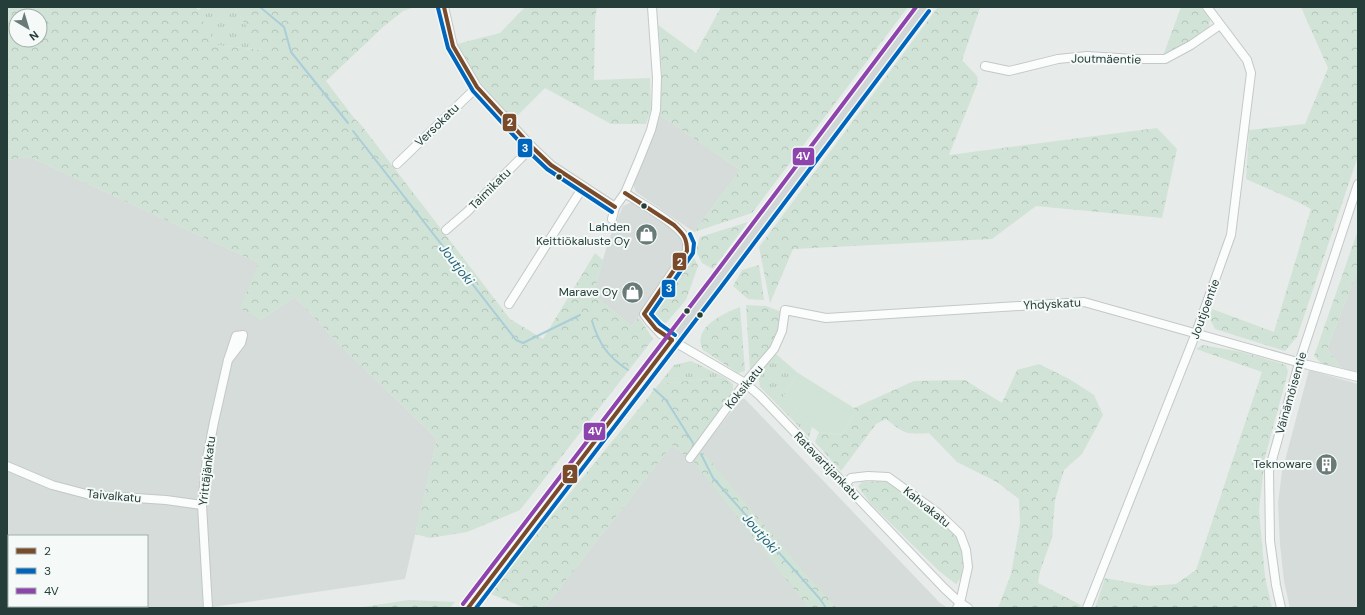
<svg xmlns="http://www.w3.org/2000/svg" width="1365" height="615" viewBox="0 0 1365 615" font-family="'DM Sans',sans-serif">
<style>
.built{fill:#d5dcd9;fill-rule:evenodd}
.grass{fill:url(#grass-tufts)}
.forest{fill:url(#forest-crowns);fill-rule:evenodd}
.green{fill:#d1e3d7}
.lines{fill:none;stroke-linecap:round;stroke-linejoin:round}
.stream{stroke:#aaced7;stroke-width:2}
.minor-casing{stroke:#c4c8c6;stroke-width:10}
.major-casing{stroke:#c2cac8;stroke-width:12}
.minor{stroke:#fbfcfc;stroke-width:8}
.major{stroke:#cfd6d5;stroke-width:11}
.bus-1-casing{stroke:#f5faf8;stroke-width:7}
.bus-2-casing{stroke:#f5faf8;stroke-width:7}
.bus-3-casing{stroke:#f5faf8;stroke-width:7}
.bus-1{stroke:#7a4b2a;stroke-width:4}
.bus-2{stroke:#0065bd;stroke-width:4}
.bus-3{stroke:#8e44ad;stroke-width:4}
.bus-dot{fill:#253e39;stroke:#f5faf8;stroke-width:1.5}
.labels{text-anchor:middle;stroke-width:4;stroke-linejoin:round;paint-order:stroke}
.street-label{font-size:12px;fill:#253e39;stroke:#f5faf8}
.poi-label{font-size:12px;fill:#253e39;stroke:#f5faf8;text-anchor:end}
.water-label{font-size:13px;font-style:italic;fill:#216578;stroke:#f5faf8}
.line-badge{stroke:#f5faf8;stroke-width:1.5}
.badge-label{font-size:11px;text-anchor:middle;font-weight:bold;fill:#fff}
</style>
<defs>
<pattern id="grass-tufts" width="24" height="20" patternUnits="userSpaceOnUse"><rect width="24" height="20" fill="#d1e3d7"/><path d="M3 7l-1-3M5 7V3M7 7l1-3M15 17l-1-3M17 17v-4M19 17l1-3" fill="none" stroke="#b3c4b9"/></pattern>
<pattern id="forest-crowns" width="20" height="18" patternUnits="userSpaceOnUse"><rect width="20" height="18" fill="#d1e3d7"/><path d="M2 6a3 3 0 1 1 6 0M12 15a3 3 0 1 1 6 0" fill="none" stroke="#b3c4b9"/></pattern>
</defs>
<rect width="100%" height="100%" fill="#e7ebe9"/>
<g class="built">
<polygon points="660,115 740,170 694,232 636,192 633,184 655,131"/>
<path d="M30 157 259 263 260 320 295 297 341 346 437 439 405 579 206 608H7V160ZM9 536H147V606H9Z"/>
<polygon points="632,202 671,228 681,239 685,246 684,252 632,326 593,295 608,242 623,206"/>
<polygon points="1358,269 1358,369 1355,372 1342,368 1327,349"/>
<polygon points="1309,370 1358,384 1358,608 1290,608 1284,581 1280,544 1278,503 1282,472"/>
<polygon points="741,399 745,399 940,603 948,608 544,608 672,445 693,461"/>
</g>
<g class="grass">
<polygon points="204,7 234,7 263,50 215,45 197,10"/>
<polygon points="776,354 798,373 783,397 812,427 809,437 760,387 758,374"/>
<polygon points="691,361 724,377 659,384 674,365"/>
</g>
<g class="forest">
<path d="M7 7H196L215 45 262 50 234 7H415L403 11 383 27 326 81 354 118 362 126 510 319 543 339 595 253 603 260 593 295 632 326 639 317 653 339 520 510 467 532 430 538 415 534 437 439 341 346 295 297 260 320 240 308 259 263 30 157 7 160ZM16 16H40V40H16Z"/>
<polygon points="525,7 597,7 595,19 594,80 650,78 651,109 646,124 611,124 545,88 513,120 485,88 471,71 457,44 500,33"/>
<polygon points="721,7 908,7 752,213 694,232 740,170 660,115 662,74 658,25 696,53"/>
<polygon points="938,7 984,7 980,8 962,60 977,76 978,82 949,155 1157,128 1177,149 1162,218 1036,206 992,239 793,249 770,303 759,247"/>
<polygon points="1181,7 1201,7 1210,19 1209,28 1189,43 1163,56"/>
<polygon points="1301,7 1358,7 1358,156 1297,337 1285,351 1215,329 1210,319 1212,309 1274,332 1311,209 1298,202 1246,179 1249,130 1305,124 1328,68"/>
<polygon points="748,222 713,269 702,263 696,251 700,237"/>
<polygon points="1357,233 1358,233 1358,269 1327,349 1342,368 1321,363 1314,356"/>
<polygon points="691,252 698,266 686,300 666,323 657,322 652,316 652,307"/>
<polygon points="759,265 764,300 748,299 733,286 742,270"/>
<path d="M746 305 766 306 782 312C778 333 775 344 761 361 758 366 756 369 750 371Z"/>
<path d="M740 307 745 371 738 373 703 350C691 328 724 313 740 307Z"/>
<polygon points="1202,345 1242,352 1286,365 1288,372 1265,457 1259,510 1265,577 1272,608 1095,608 1105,578 1149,586 1176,584 1196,570 1262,372 1196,349"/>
<path d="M1039 364 1071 380 1094 395 1103 415 1082 454 1064 470 1055 500 1052 538 1040 571 1038 583 1081 605 1080 608H998L1011 574 1020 523 1019 499 997 482 957 462 929 433C905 435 904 433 886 419L876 424 841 471 815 442 819 432 842 435 854 415V408L914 381 965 380 1002 403 1017 370Z"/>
<polygon points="724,377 733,384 733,394 686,456 672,445 544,608 525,608 491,594 494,586 659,384"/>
<polygon points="701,450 803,571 837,608 807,608 805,603 693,461"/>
<polygon points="888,481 934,515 957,537 964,556 961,578 956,584 939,571 870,503 858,486 862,482"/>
<polygon points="409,600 455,602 450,608 356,608"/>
</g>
<polygon class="green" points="798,373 854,408 854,415 842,435 819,432 812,427 783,397"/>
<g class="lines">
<g class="stream">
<polyline points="260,7 284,27 291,52 348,123"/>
<polyline points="353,131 516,340 523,343 580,315"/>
<path d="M592 321C599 344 608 357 628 370"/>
<polyline points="654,389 666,400 693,443"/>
<polyline points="701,454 713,478 820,599 826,608"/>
</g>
<defs>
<g id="minor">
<polyline points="444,7 453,46 477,87 532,147 551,165 615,207"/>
<polyline points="985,66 1009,71 1058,59 1087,56 1134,59 1165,59 1191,45 1220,25"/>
<polyline points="397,164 477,87"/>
<path d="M625 193C640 203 675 222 685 237 688 241 687 246 687 251L644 314 649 321 661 334 745 383 760 396 944 588 960 603 968 608"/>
<polyline points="612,219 615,207 625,193 639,160 651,130 656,110 657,78 652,7"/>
<polyline points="446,230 467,212 532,147"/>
<polyline points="509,304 583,187"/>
<polyline points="690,458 745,383 774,349 782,331 785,310 826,318 1084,302 1308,365 1358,377"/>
<polyline points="7,466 52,485 90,495 166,500 202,505"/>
<polyline points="844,485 851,478 868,476 888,477 938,513 960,534 966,550 968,567 960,603 957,608"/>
<polyline points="208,608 202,505 207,458 214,422 228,360 236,336 243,335 241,343 228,360"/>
<polyline points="1087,608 1196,333 1231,235 1251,73 1247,60 1207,7"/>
<polyline points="1281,608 1276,585 1270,541 1269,471 1299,363 1358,184"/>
</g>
<polyline id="major" points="468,608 716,283 924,7"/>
</defs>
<use href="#minor" class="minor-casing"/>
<use href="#major" class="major-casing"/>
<use href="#minor" class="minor"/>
<use href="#major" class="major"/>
<defs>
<g id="bus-1">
<polyline points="444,7 453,46 477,87 532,147 551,165 615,207"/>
<path d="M625 193 674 225C683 234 687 237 687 251L644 314 656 329 672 340"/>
<polyline points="468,608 672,340"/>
</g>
<g id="bus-2">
<polyline points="438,8 448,48 473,91 528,151 547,169 612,212"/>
<polyline points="675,335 660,324 651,314 693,253 694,243 690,234"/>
<polyline points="476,608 721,287 929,11"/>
</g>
<polyline id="bus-3" points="463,604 711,279 916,7"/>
</defs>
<use href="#bus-1" class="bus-1-casing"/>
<use href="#bus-2" class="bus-2-casing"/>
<use href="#bus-3" class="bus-3-casing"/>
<use href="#bus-1" class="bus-1"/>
<use href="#bus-2" class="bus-2"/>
<use href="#bus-3" class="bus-3"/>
</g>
<defs>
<symbol id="shop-disc" viewBox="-11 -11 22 22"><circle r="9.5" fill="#697b77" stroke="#f5faf8"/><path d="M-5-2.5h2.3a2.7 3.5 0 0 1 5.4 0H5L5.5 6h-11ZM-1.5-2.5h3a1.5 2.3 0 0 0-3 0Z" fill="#fff"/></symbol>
<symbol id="building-disc" viewBox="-11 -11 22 22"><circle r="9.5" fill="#697b77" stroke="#f5faf8"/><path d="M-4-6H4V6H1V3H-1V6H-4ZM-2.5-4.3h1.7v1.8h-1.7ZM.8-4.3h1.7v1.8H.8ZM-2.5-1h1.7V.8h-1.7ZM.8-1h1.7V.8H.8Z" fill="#fff"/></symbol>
</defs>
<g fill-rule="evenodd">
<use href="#shop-disc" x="634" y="222" width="25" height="25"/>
<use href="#shop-disc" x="620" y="280" width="25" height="25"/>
<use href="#building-disc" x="1314" y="452" width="25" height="25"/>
</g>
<g class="bus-dot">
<circle cx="559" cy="177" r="3.5"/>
<circle cx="644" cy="206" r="3.5"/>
<circle cx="687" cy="311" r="3.5"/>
<circle cx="700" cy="315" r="3.5"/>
</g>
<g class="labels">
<g class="street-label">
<text transform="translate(1106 59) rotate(1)" y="4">Joutmäentie</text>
<text transform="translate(437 125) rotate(-44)" y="4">Versokatu</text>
<text transform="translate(490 189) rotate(-45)" y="4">Taimikatu</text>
<text transform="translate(1052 304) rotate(-3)" y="4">Yhdyskatu</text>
<text transform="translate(1205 309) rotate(-70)" y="4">Joutjoentie</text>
<text transform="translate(744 387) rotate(-51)" y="4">Koksikatu</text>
<text transform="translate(1291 393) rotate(-74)" y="4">Väinämöisentie</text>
<text transform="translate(827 466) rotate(46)" y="4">Ratavartijankatu</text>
<text transform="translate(207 471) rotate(-83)" y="4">Yrittäjänkatu</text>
<text transform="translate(114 496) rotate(5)" y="4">Taivalkatu</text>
<text transform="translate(927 507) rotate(39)" y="4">Kahvakatu</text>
</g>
<g class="poi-label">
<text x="630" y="231">Lahden<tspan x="630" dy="14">Keittiökaluste Oy</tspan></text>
<text x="618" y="296">Marave Oy</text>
<text x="1312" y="468">Teknoware</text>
</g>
<g class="water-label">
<text transform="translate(457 264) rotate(52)" y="5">Joutjoki</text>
<text transform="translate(761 533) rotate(49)" y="5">Joutjoki</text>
</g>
</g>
<g class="line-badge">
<rect x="502" y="113" width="15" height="19" rx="4" fill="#7a4b2a"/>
<rect x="517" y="138" width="16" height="20" rx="4" fill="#0065bd"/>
<rect x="792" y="147" width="23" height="19" rx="4" fill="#8e44ad"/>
<rect x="672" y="252" width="15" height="19" rx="4" fill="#7a4b2a"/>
<rect x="661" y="279" width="15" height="19" rx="4" fill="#0065bd"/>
<rect x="583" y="422" width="23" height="19" rx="4" fill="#8e44ad"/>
<rect x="562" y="464" width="16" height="20" rx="4" fill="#7a4b2a"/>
</g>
<g class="badge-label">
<text x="510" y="126">2</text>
<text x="525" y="152">3</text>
<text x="803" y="160">4V</text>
<text x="680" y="266">2</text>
<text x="669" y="292">3</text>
<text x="595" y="435">4V</text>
<text x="570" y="478">2</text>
</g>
<rect width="1365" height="615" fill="none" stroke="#253e39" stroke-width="16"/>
<rect x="8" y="535" width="140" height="72" fill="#f5faf8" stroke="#a2afac"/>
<rect x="16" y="548" width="20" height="6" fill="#7a4b2a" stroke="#a2afac"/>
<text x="44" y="555" font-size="12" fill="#253e39">2</text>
<rect x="16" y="568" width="20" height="6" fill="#0065bd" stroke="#a2afac"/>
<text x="44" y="575" font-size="12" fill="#253e39">3</text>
<rect x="16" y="588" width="20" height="6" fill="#8e44ad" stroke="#a2afac"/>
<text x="44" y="595" font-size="12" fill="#253e39">4V</text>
<g transform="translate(28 28) rotate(142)"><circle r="19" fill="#f5faf8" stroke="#a2afac"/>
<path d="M0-3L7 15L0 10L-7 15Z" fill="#697b77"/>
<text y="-6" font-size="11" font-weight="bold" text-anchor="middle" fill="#253e39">N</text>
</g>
</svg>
